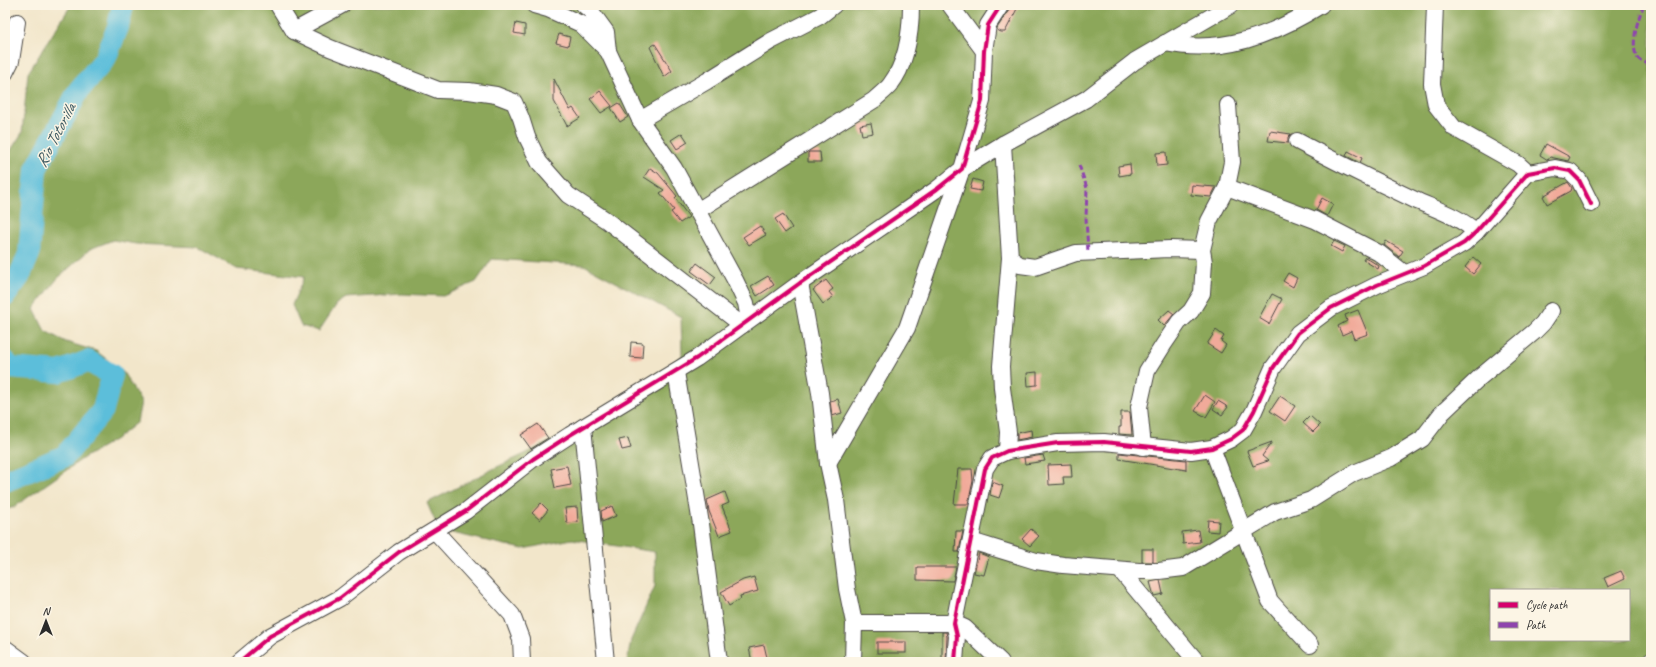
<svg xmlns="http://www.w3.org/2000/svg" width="1656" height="667" viewBox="0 0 1656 667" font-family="Caveat,sans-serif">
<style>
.forest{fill:#8ca75a;stroke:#5c6942;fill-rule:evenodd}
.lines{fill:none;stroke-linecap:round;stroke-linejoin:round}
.river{stroke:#5cbeda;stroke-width:22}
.building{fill:#f1aa9a}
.minor-casing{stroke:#494743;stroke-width:18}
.minor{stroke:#fff;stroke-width:16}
.quiet{stroke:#8e44ad;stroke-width:3;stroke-dasharray:6 3;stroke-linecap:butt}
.cycleway-casing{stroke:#fcf5e5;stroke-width:6}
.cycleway{stroke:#d6006c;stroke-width:4}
.labels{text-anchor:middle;stroke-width:3;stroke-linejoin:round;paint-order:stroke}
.water-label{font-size:17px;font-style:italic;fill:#3a5760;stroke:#fcf5e5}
</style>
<rect width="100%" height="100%" fill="#fcf5e5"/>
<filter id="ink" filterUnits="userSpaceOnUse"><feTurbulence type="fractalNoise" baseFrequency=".025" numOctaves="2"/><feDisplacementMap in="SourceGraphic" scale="8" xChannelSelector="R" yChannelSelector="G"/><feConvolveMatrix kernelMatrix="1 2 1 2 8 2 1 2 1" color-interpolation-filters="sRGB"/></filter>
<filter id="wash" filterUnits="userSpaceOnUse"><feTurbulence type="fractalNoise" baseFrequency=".012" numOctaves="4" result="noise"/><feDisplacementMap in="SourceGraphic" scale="16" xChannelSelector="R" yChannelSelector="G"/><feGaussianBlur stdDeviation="0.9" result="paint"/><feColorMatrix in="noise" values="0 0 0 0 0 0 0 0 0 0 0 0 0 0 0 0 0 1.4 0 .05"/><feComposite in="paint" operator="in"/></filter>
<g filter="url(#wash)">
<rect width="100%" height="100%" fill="#f2e6ca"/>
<path class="forest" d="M71 5H1651V662H627L631 640 655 586V552L572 539 523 549 439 530 427 503 495 468 618 410 682 356 681 317 584 265 492 259 476 282 443 296 402 294 346 298 337 304 319 331 301 326 292 305 304 277 237 269 198 247 136 244 113 240 90 249 57 279 34 309 45 331 66 342 96 351 123 372 141 402 137 422 116 439 85 457 14 507 5 510V159L22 133 28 73ZM1491 590H1629V640H1491Z"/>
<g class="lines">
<g class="river">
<polyline points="5,296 19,277 29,254 36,169 79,90 105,59 118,27 123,5"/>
<polyline points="5,361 10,368 59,372 88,361 112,375 103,410 65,456 5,481"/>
</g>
</g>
<g id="blocks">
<g class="building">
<polygon points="1010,5 1019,5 1005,32 1001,32 997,30 997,28 1009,10"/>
<polygon points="516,23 525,25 525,35 514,33"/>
<polygon points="559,34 570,37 568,46 556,43"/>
<polygon points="655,44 672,71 664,77 650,47"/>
<polygon points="554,79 570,110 573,108 580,118 567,126 554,101"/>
<polygon points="600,91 612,106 601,113 590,99"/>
<polygon points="619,103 628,117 620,122 611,108"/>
<polygon points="871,123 873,133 862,135 860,125"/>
<polygon points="1270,131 1291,134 1288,137 1288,143 1268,141"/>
<polygon points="682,133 688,142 677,149 671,140"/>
<polygon points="1546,144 1570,157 1568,161 1550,157 1548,160 1540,155"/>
<polygon points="1348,151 1362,158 1360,163 1346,156"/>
<polygon points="809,152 820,152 821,162 808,162 808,153"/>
<polygon points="1166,152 1167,165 1157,166 1156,153"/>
<polygon points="1130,164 1131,174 1119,176 1118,166"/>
<polygon points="650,168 658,173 677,196 675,198 689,217 680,223 671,212 674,210 660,193 664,190 644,177"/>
<polygon points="973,179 983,182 981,191 970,189"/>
<polygon points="1568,182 1572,188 1571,191 1547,204 1543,196"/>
<polygon points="1192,185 1202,186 1216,187 1211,197 1200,196 1191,195"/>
<polygon points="1322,198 1333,204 1327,216 1316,210"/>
<polygon points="783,214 792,228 785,233 775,219"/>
<polygon points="760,226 766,235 749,245 743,237"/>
<polygon points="1334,241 1345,246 1342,252 1331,246"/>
<polygon points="1386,241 1403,251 1399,257 1384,245"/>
<polygon points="1365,257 1379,266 1378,269 1363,260"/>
<polygon points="1473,257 1481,264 1473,274 1465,267"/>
<polygon points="697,263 716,277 710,285 691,271"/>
<polygon points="1288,273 1297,278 1293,287 1283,281"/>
<polygon points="768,276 774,285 757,296 751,286"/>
<polygon points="826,280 833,289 829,292 833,297 823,304 813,290"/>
<polygon points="1272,294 1282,299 1269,324 1259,318"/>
<polygon points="1169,310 1174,314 1164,326 1158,320"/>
<polygon points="1358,310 1368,334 1354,339 1351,331 1342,335 1338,326 1347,321 1345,315"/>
<polygon points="1216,330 1224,336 1221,341 1226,345 1221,353 1207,344"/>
<polygon points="631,342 643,343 642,358 630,357"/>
<polygon points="1037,372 1037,385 1028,386 1027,373"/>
<polygon points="1205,395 1215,402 1206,417 1195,411"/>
<polygon points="1280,396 1295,406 1285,421 1270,411"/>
<polygon points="838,399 842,413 832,416 830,401"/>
<polygon points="1218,401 1228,407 1222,415 1213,409"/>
<polygon points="1121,412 1130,412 1132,435 1119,434 1119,427 1121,427"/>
<polygon points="1310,416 1320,425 1313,432 1303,423"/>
<polygon points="538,424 548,438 531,449 521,435"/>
<polygon points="1031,430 1032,437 1017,440 1017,433"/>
<polygon points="628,438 631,448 622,450 619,440"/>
<polygon points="1272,442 1262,456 1268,461 1253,466 1247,451"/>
<polygon points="1119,453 1186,460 1186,470 1119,459"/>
<polygon points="1043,455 1045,461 1025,464 1024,458"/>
<polygon points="1071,464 1072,477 1063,477 1064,484 1049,485 1048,465"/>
<polygon points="567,466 571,485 555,488 551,469"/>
<polygon points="958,469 972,469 973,481 968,504 954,504"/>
<polygon points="992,482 1003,486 999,498 990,495"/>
<polygon points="725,492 729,503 722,506 732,531 719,536 709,511 707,500"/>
<polygon points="541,503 548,510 540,520 532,513"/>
<polygon points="612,506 616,516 602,522 601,511"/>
<polygon points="577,507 578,522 567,523 565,508"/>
<polygon points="1208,520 1219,521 1218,532 1207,531"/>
<polygon points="1031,529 1039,536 1030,546 1022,539"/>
<polygon points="1198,530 1200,542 1183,544 1182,532"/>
<polygon points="956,531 963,531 959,552 955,552"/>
<rect x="1142" y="549" width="11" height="13"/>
<polygon points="979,553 989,557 984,575 974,573"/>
<polygon points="917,567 956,567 953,581 917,580"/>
<polygon points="1621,571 1625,579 1608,587 1604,578"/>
<polygon points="754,577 758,591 740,596 741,599 729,606 721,592 743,580"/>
<polygon points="1160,580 1163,594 1154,596 1150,582"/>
<polygon points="942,632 946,632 947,637 946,662 942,662"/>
<rect x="877" y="642" width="29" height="11"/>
<polygon points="764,645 768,662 752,662 749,648"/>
</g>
</g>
</g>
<g filter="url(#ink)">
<use href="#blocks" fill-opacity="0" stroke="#494743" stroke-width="1"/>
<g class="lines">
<defs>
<g id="minor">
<polyline points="278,5 294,31 330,48 438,90 469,91 496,95 514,102 521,118 527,137 539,162 568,195 606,220 742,325"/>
<polyline points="534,5 548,9 581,24 608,51"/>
<polyline points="584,5 590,10 606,32 608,51 640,120 674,168 735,280 746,303 748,314 742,325"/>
<polyline points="950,5 984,51"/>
<polyline points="1435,5 1432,84 1436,105 1454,128 1518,164 1528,173"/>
<polyline points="294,31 342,5"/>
<path d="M1165 43C1222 55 1273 35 1321 5"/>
<polyline points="5,73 11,61 17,22"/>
<polyline points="640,120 707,81 771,41 820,16 834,5"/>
<path d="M1297 141C1336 162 1375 181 1415 200 1435 209 1460 217 1476 232"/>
<polyline points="1003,144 1010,258 1001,366 1002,388 1008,432 1007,451"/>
<polyline points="1227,187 1315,220 1379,253 1404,273"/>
<path d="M697 211 874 100C879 95 886 90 890 85 907 63 911 32 911 5"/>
<polyline points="1010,258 1020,265 1035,267 1076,253 1170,249 1202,250"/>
<polyline points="800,283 820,393 828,463 836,500 847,589 854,623 853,662"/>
<polyline points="676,372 701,524 719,662"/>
<polyline points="583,427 606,662"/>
<polyline points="1143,447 1139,407 1147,371 1164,344 1179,322 1191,311 1202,293 1204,262 1202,250 1209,221 1227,187 1232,162 1228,105"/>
<polyline points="1212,448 1270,601 1310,645"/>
<polyline points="828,463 907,328 962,169 1003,144 1086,99 1135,61 1231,5"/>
<polyline points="435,531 512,615 521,639 522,662"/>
<polyline points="971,541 1036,561 1063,565 1139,571 1159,571 1183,568 1275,512 1311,500 1354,473 1391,458 1422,439 1442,413 1479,378 1534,332 1543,323 1551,311"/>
<polyline points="1120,570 1197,662"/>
<polyline points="854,623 954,623 965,628 1001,662"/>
<polyline points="5,648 24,662"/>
<polyline points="239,662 270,636 340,598 399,552 466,511 533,459 570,435 697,358 800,283 937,189 962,169 982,101 984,51 988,25 1001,5"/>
<polyline points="955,662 957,636 954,623 985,469 992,458 1007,451 1058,443 1104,442 1191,451 1212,448 1231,439 1243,430 1254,411 1273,368 1298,333 1331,308 1377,285 1424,266 1464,243 1476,232 1528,173 1555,168 1570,171 1579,180 1591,204"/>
<polyline points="1650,662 1651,661"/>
</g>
</defs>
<use href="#minor" class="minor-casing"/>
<use href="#minor" class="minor"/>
<g class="quiet">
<path d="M1644 5C1638 17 1630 45 1637 57 1640 62 1647 63 1651 64"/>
<polyline points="1079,165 1087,188 1086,218 1088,252"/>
</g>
<defs>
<g id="cycleway">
<polyline points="239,662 270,636 340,598 399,552 466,511 533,459 570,435 697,358 800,283 937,189 962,169 982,101 984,51 988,25 1001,5"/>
<polyline points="955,662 957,636 954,623 985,469 992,458 1007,451 1058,443 1104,442 1191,451 1212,448 1231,439 1243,430 1254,411 1273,368 1298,333 1331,308 1377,285 1424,266 1464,243 1476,232 1528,173 1555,168 1570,171 1579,180 1591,204"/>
</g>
</defs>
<use href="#cycleway" class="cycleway-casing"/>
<use href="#cycleway" class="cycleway"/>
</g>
</g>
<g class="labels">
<g class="water-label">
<text transform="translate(55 135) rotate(-63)" y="6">Rio Totorilla</text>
</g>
</g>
<rect width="1656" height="667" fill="none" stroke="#fcf5e5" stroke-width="20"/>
<rect x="1490" y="589" width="140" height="52" fill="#fcf5e5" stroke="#a8a49b"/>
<rect x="1498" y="602" width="20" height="6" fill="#d6006c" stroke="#a8a49b"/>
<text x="1526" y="609" font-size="12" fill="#2b2b2b">Cycle path</text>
<rect x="1498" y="622" width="20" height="6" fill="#8e44ad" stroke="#a8a49b"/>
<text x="1526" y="629" font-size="12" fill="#2b2b2b">Path</text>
<g transform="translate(46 621)" stroke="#fcf5e5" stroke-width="3" paint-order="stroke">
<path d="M0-3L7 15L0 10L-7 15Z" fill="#2b2b2b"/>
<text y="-6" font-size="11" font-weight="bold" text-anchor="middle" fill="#2b2b2b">N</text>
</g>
</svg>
